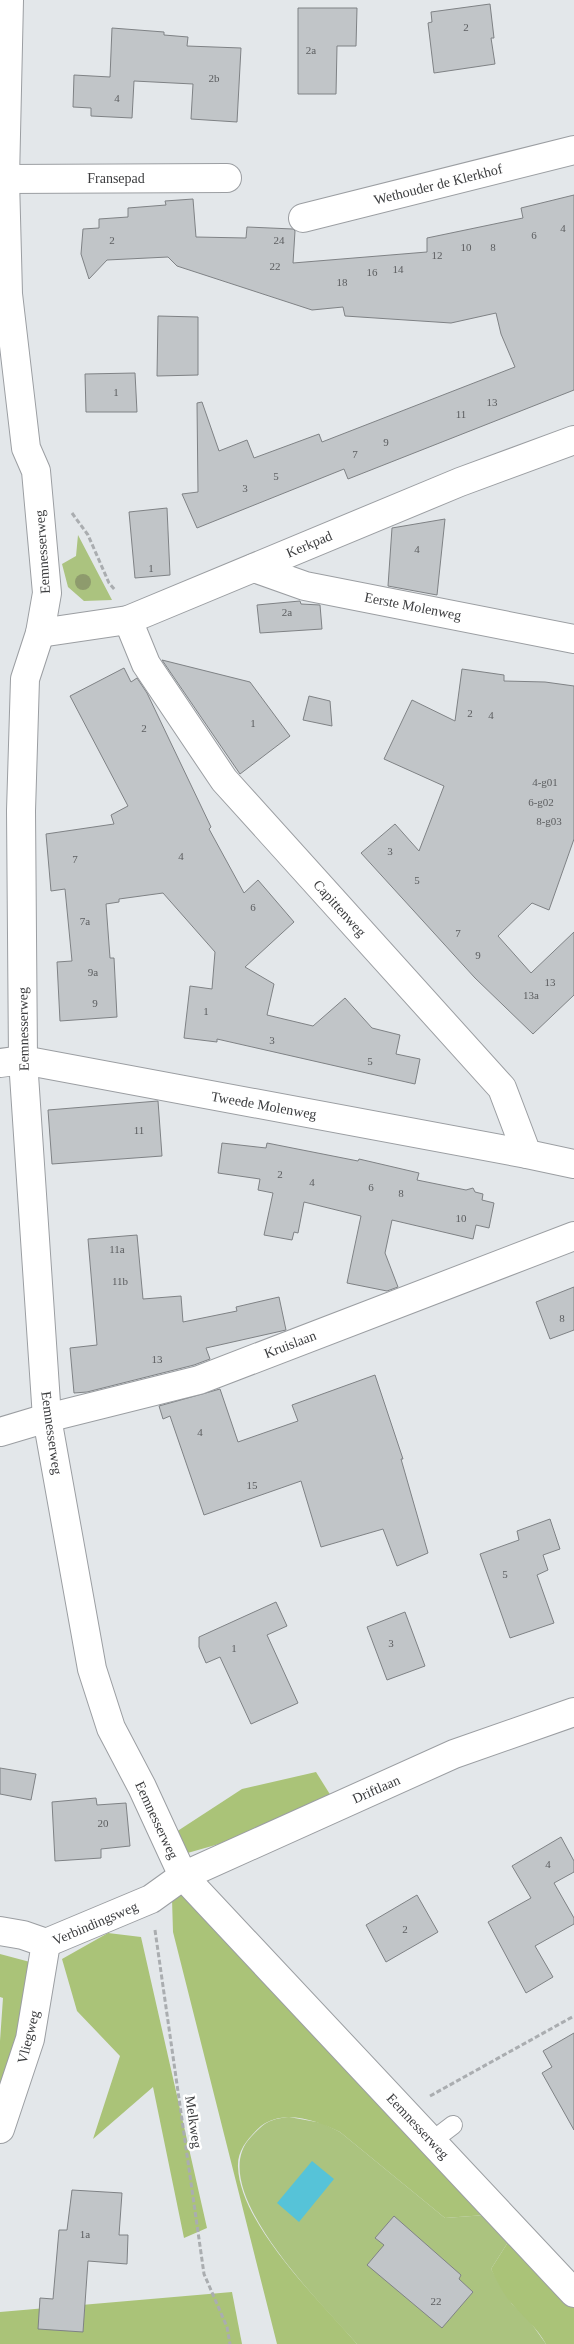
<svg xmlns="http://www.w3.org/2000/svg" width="574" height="2344" viewBox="0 0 574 2344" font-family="Georgia,serif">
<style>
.green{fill:#abc37f}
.forest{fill:#aac378}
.water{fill:#56c3d8}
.building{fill:#c1c5c8;stroke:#7f8285}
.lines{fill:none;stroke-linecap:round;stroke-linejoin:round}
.lane-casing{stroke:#9b9ea2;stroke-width:20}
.street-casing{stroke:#9b9ea2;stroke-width:30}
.path{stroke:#aaadb0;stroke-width:3;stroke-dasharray:5 2.5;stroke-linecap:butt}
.lane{stroke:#fff;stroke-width:18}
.street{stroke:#fff;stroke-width:28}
.tree{fill:#8e9b6d}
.labels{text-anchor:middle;stroke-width:5;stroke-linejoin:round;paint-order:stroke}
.number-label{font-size:11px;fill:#5c5e60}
.street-label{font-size:14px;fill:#3b3c3e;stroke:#fff}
</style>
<rect width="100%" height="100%" fill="#e3e7ea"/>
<g class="green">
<polygon points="78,535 112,600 84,601 68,587 62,564 76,556"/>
<path d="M289 2117 322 2123 340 2132 445 2218 485 2215 510 2239 491 2269 512 2304 526 2316 546 2344H357C324 2306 202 2188 251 2137 265 2122 270 2119 289 2117Z"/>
</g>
<g class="forest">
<polygon points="316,1772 331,1796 219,1844 184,1854 176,1832 242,1789"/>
<path d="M179 1890 485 2215 445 2218 340 2132C316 2120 284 2109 261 2126 249 2137 237 2150 238 2167 240 2225 321 2302 357 2344H277L173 1932 172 1899Z"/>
<polygon points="108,1933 141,1937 207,2228 184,2238 153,2087 93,2139 120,2056 77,2011 62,1959"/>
<polygon points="0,1954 30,1962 17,2040 0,2089 0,2041 3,1998 0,1997"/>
<path d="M510 2239 574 2297V2344H546C537 2328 524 2317 512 2304 503 2294 497 2281 491 2269Z"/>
<polygon points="232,2292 242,2344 0,2344 0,2312"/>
</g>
<polygon class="water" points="312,2161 334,2179 299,2222 277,2203"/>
<g class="building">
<polygon points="490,4 494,38 491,38 495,64 434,73 428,23 432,22 431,12"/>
<polygon points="298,8 357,8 356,46 337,46 336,94 298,94"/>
<polygon points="112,28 164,32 164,35 188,37 187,46 241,48 237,122 191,119 193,84 134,81 132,118 91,116 91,108 73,107 74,75 110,77"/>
<polygon points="574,195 574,390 348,479 344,469 197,528 182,494 198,492 197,403 202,402 219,451 247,440 254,458 319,434 322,442 515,367 501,334 496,313 451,323 345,316 343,307 312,310 177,266 168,257 107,260 89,279 81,254 83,229 99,228 99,219 128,217 128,208 166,205 165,201 193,199 196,237 246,238 247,227 293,229 295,231 293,263 427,252 427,238 523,218 521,208"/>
<polygon points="158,316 198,317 198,375 157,376"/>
<polygon points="135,373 137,412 86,412 85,374"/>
<polygon points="167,508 170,575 135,578 129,512"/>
<polygon points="445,519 437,595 388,586 392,528"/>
<polygon points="300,601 301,604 320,605 322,629 260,633 257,605"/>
<polygon points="162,660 250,682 290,736 240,774"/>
<polygon points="124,668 131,682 137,678 147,693 211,827 209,829 244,893 258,880 294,922 245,967 274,984 267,1015 313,1026 345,998 372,1028 400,1035 396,1054 420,1059 415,1084 217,1039 217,1042 184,1038 190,986 212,989 215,952 163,893 119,899 119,902 106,904 110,958 114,958 117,1017 60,1021 57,962 72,961 65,889 51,891 46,834 114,824 111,815 128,806 70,696"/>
<polygon points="462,669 504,675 504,681 545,682 574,686 574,839 549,910 532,903 498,936 531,973 574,932 574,995 533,1034 475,978 361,853 395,824 419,851 444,786 384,759 412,700 455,721"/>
<polygon points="309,696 330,701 332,726 303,720"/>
<polygon points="158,1101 162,1156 52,1164 48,1110"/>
<polygon points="222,1143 266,1148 267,1143 358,1161 359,1159 419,1173 417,1180 466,1190 473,1188 475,1192 483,1194 482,1200 494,1203 489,1228 476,1225 473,1239 392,1220 385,1253 398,1287 387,1291 347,1283 361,1216 304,1202 298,1233 294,1232 292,1240 264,1235 273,1193 258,1190 260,1179 218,1173"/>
<polygon points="137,1235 143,1299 181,1296 183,1322 237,1311 236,1307 279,1297 286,1330 206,1348 210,1359 194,1365 87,1392 74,1393 70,1348 97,1345 88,1239"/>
<polygon points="574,1287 574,1330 550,1339 536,1302"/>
<polygon points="375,1375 403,1459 401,1459 428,1553 397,1566 383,1529 321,1547 301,1481 204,1515 170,1416 163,1419 159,1406 220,1389 238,1442 298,1421 292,1405"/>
<polygon points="550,1519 560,1549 543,1555 548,1570 537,1575 554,1623 510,1638 480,1554 519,1540 517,1531"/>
<polygon points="276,1602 287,1626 267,1635 298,1703 251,1724 220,1657 206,1663 199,1647 199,1637"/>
<polygon points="405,1612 425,1666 387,1680 367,1627"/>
<polygon points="0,1768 36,1774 31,1800 0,1794"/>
<polygon points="96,1798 97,1805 126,1803 130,1846 101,1849 101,1858 55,1861 52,1802"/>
<polygon points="561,1837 574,1861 574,1872 554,1883 574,1918 574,1924 535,1946 553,1977 526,1993 488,1922 531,1898 512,1866"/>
<polygon points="417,1895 438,1932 386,1962 366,1925"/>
<polygon points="574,2033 574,2130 542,2073 552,2067 543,2051"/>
<polygon points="72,2190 122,2193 119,2235 128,2235 127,2264 88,2261 83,2332 38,2329 40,2298 53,2299 59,2230 67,2230"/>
<polygon points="394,2216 461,2275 459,2279 473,2292 442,2328 367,2265 384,2245 375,2238"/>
</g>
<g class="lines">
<defs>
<polyline id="lane" points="432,2141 453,2125"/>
<g id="street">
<polyline points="9,0 5,179 8,294 26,448 36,471 47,593 40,633 25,679 21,811 23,1060 47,1418 92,1669 111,1728 142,1787 183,1876 574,2293"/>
<polyline points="5,179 227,178"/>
<polyline points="303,218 574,150"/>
<polyline points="254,568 305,586 574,639"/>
<polyline points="128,620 146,664 224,780 502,1088 527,1154 574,1164"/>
<polyline points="40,633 128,620 460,482 574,440"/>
<polyline points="0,1063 23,1060 527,1154"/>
<polyline points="0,1432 47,1418 199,1380 574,1236"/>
<polyline points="0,1931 23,1935 46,1943 151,1899 183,1876 454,1754 574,1712"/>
<polyline points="0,2129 30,2039 46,1943"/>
</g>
</defs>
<use href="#lane" class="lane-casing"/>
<use href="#street" class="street-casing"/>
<g class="path">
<polyline points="72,513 88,535 109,583 115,590"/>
<polyline points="155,1930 204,2274 227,2327 230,2344"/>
<polyline points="430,2096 574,2016"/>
</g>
<use href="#lane" class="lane"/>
<use href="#street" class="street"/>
</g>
<circle class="tree" cx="83" cy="582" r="8"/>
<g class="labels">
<g class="number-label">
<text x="466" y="31">2</text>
<text x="311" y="54">2a</text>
<text x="214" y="82">2b</text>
<text x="117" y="102">4</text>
<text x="563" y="232">4</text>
<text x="534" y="239">6</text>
<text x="112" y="244">2</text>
<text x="279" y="244">24</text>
<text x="466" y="251">10</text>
<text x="493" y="251">8</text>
<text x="437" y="259">12</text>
<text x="275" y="270">22</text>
<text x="398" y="273">14</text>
<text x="372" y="276">16</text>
<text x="342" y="286">18</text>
<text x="116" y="396">1</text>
<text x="492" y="406">13</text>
<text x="461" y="418">11</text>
<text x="386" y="446">9</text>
<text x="355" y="458">7</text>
<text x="276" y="480">5</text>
<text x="245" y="492">3</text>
<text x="417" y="553">4</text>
<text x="151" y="572">1</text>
<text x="287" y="616">2a</text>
<text x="470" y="717">2</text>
<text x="491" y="719">4</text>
<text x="253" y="727">1</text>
<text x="144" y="732">2</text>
<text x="545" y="786">4-g01</text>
<text x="541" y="806">6-g02</text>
<text x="549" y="825">8-g03</text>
<text x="390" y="855">3</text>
<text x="181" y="860">4</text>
<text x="75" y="863">7</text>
<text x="417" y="884">5</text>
<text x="253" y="911">6</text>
<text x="85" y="925">7a</text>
<text x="458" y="937">7</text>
<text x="478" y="959">9</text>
<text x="93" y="976">9a</text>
<text x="550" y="986">13</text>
<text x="531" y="999">13a</text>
<text x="95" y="1007">9</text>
<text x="206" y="1015">1</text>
<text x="272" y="1044">3</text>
<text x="370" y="1065">5</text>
<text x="139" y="1134">11</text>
<text x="280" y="1178">2</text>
<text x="312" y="1186">4</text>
<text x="371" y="1191">6</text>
<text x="401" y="1197">8</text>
<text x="461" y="1222">10</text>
<text x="117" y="1253">11a</text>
<text x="120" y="1285">11b</text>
<text x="562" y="1322">8</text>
<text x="157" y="1363">13</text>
<text x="200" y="1436">4</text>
<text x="252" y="1489">15</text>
<text x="505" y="1578">5</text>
<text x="391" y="1647">3</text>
<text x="234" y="1652">1</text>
<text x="103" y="1827">20</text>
<text x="548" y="1868">4</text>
<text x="405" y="1933">2</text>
<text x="85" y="2238">1a</text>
<text x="436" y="2305">22</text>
</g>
<g class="street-label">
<text x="116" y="183">Fransepad</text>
<text transform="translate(438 184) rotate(-14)" y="5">Wethouder de Klerkhof</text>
<text transform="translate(309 544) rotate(-23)" y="5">Kerkpad</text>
<text transform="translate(42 552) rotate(-94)" y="5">Eemnesserweg</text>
<text transform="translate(413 606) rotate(11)" y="5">Eerste Molenweg</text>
<text transform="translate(340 908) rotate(48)" y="5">Capittenweg</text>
<text transform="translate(23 1029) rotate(-91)" y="5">Eemnesserweg</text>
<text transform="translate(264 1105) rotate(10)" y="5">Tweede Molenweg</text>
<text transform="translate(290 1344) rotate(-21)" y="5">Kruislaan</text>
<text transform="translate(52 1433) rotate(82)" y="5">Eemnesserweg</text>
<text transform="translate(376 1789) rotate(-24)" y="5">Driftlaan</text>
<text transform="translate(157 1820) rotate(65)" y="5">Eemnesserweg</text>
<text transform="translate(95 1923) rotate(-23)" y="5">Verbindingsweg</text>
<text transform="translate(28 2037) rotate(-76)" y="5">Vliegweg</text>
<text transform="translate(194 2122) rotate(82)" y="5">Melkweg</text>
<text transform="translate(418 2126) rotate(47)" y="5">Eemnesserweg</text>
</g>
</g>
</svg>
